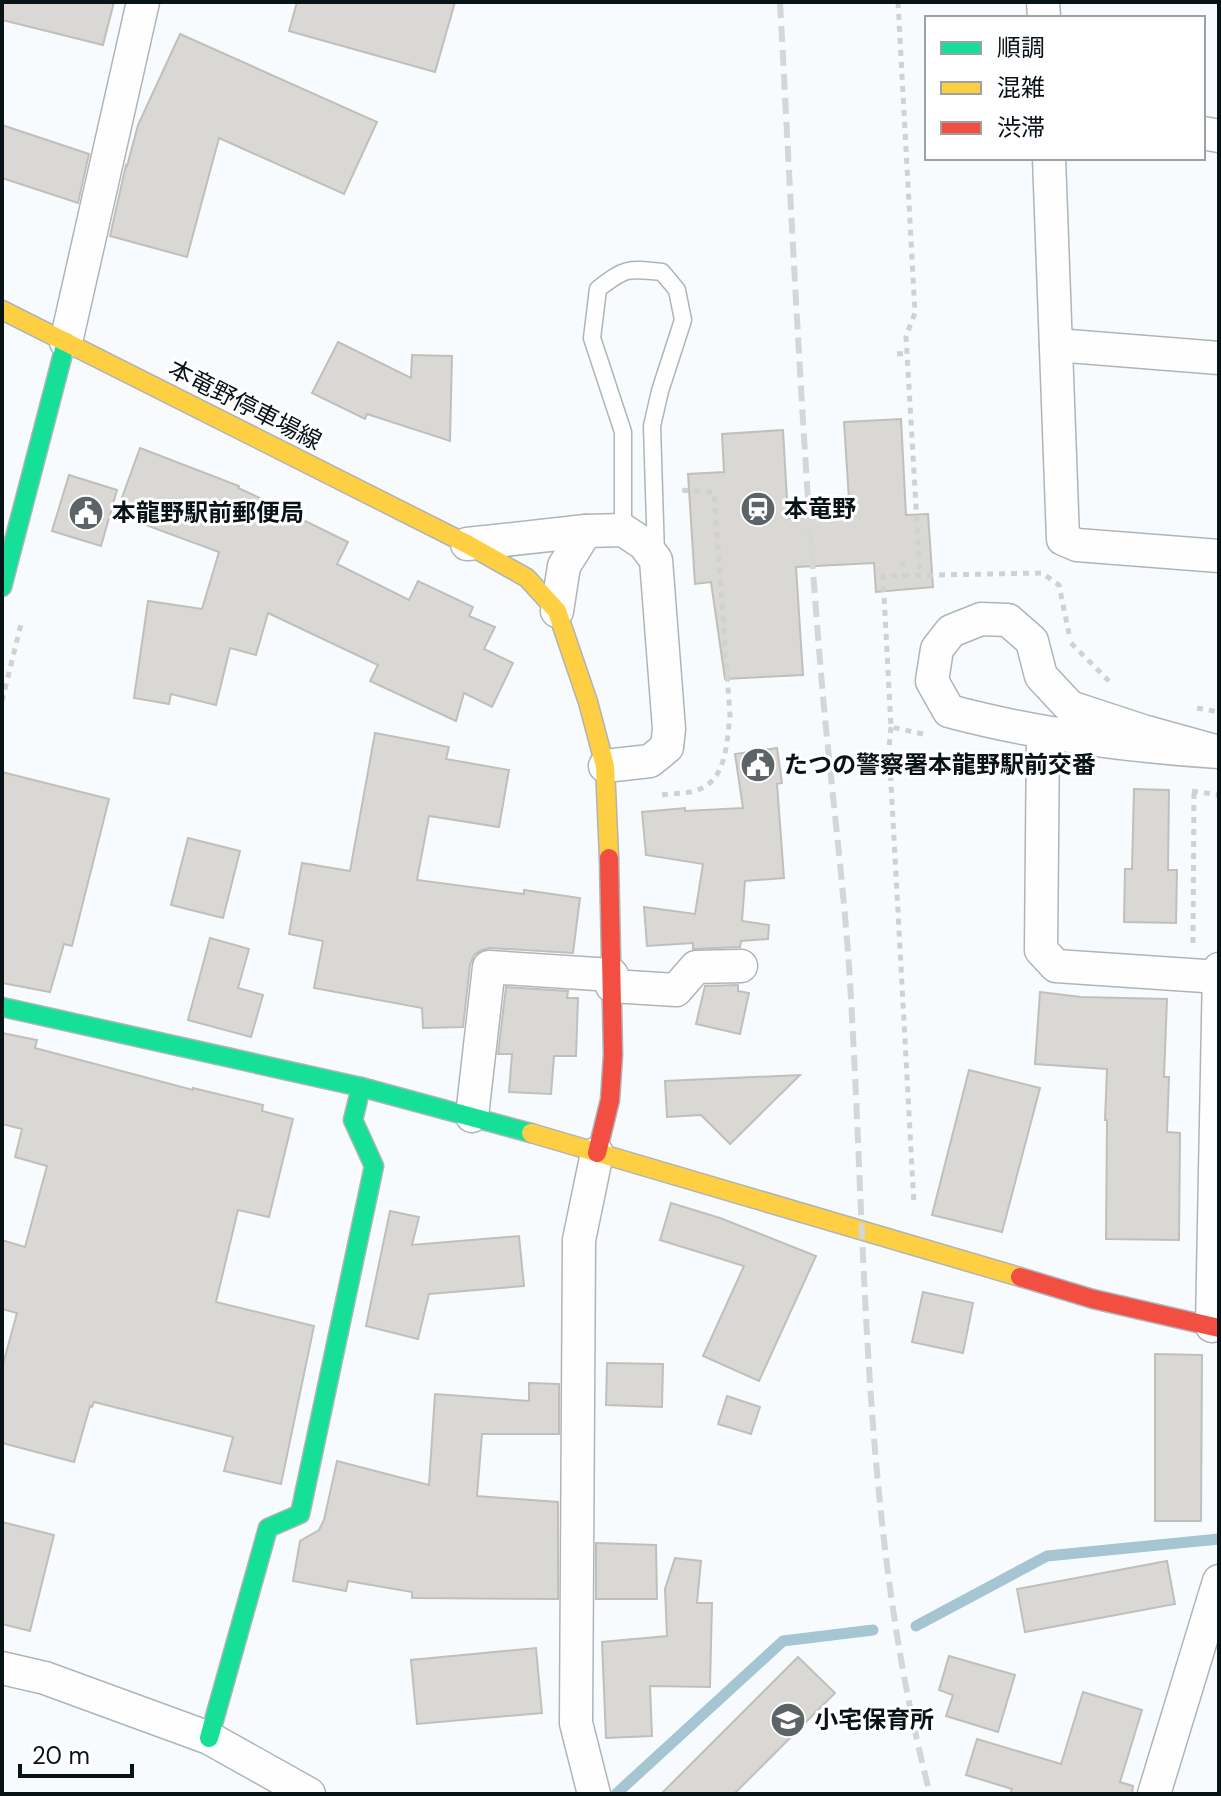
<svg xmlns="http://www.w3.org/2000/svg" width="1221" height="1796" viewBox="0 0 1221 1796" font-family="'DM Sans','Noto Sans JP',sans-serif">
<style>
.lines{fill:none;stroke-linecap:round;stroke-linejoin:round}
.stream{stroke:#a5c5d2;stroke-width:11}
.building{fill:#d9d8d4;stroke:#c0bfbb;stroke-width:2}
.lane-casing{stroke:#aeb5b8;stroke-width:19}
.street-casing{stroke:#aeb5b8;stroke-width:35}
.fast-casing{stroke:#aeb5b8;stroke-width:21}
.slow-casing{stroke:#aeb5b8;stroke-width:21}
.jam-casing{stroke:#aeb5b8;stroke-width:21}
.path{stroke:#d0d1d2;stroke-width:5;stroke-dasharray:6 6;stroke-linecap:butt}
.lane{stroke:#fefeff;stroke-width:16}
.street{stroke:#fefeff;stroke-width:32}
.fast{stroke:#16e098;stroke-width:18}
.slow{stroke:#ffcf43;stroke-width:18}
.jam{stroke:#f24e42;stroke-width:18}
.rail{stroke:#d5d6d7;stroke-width:6;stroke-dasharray:16 8;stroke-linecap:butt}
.labels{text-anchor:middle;stroke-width:6;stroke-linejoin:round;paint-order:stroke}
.street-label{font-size:24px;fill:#081318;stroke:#fff}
.poi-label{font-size:24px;font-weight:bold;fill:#081318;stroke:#fff;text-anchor:start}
</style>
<rect width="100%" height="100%" fill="#f8fbfd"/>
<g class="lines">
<g class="stream">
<polyline points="916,1626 1047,1556 1219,1539"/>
<polyline points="616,1794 783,1641 873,1630"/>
</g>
</g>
<g class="building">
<polygon points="2,2 114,2 103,45 2,20"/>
<polygon points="297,2 455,2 435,72 289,31"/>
<polygon points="180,34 377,122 344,194 219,138 187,257 110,236 126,165 127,166 138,125"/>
<polygon points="2,125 89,154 78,203 2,178"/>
<polygon points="338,342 411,378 412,355 452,356 450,441 367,414 365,419 312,393"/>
<polygon points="901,419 906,515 928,514 933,587 876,592 874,563 796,567 803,675 725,679 711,582 695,584 688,474 724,472 722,434 783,430 788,518 850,515 844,422"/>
<polygon points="140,448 239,486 238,488 269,502 268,506 293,515 348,542 337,564 409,600 418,581 473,607 469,616 495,627 484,649 513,663 492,707 464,693 456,721 370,681 378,665 268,613 256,655 230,648 216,705 171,694 169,704 134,698 148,601 202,609 219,552 116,514"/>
<polygon points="69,475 117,490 101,546 52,531"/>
<polygon points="375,733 449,747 446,759 509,770 499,827 429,816 417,880 524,894 524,890 580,898 573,953 490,948 482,950 474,955 470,965 463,1027 423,1028 422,1008 314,988 323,941 289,934 302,863 350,871"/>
<polygon points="777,748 782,783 777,784 784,878 745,881 742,921 769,925 768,939 741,941 740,947 693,949 693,943 647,946 644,907 695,914 703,864 646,855 642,812 685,808 685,811 743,808 735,754"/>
<polygon points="2,772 109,799 72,946 64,944 50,992 2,983"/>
<polygon points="1134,789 1169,790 1168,870 1177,870 1176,923 1124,922 1125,869 1132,869"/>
<polygon points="188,838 240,851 223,918 171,905"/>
<polygon points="210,938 249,949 238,988 263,995 251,1037 188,1020"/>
<polygon points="738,985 738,991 749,993 740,1034 696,1024 705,986"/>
<polygon points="506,987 568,991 567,998 578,998 576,1056 554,1056 551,1094 509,1092 512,1054 498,1054"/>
<polygon points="1040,992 1081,997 1167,999 1164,1077 1169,1077 1167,1132 1180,1133 1179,1240 1106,1239 1107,1120 1105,1120 1107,1069 1035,1064"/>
<polygon points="2,1033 37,1040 35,1048 193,1090 193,1088 263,1105 262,1111 293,1119 269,1217 238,1210 216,1302 314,1326 281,1484 224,1471 233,1437 94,1402 92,1407 90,1406 74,1462 2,1443 2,1368 17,1313 2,1309 2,1240 25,1247 47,1166 15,1157 22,1129 2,1124"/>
<polygon points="969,1070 1040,1088 1002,1232 932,1215"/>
<polygon points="800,1075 730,1144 701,1115 667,1117 665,1081"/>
<polygon points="671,1203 720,1218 816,1256 759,1381 703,1356 744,1266 660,1240"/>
<polygon points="390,1211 419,1217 412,1245 519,1236 524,1286 429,1294 418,1339 366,1326"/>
<polygon points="923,1292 973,1303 963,1353 912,1342"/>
<polygon points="1155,1354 1202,1355 1201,1521 1155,1521"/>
<polygon points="607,1363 663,1364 662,1407 606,1405"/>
<polygon points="529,1383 559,1384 559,1434 482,1434 477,1496 558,1502 558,1599 412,1598 412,1592 348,1581 346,1591 293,1581 300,1541 319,1530 324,1520 337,1461 429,1485 435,1394 529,1401"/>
<polygon points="727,1396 760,1407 751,1434 718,1424"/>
<polygon points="2,1522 54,1535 30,1631 2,1624"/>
<polygon points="596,1543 656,1545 657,1599 596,1599"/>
<polygon points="675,1558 701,1561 697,1603 712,1603 710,1687 650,1686 652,1736 606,1738 602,1642 667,1636 665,1589"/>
<polygon points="1167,1561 1175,1604 1025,1632 1017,1589"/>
<polygon points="536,1648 542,1713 417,1724 411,1660"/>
<polygon points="949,1656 1015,1675 998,1732 946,1716 953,1695 939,1690"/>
<polygon points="798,1657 835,1693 734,1794 661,1794"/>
<polygon points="1083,1692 1142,1710 1120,1782 1133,1786 1132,1794 1010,1794 1012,1789 966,1775 977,1739 1061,1764"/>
</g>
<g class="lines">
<defs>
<path id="lane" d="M623 530V432L592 338 598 289C625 268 627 268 662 272L677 290 683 320 660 391 652 426 656 555"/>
<g id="street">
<polyline points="1043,2 1044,18"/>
<polyline points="1203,133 1219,136"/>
<polyline points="1049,158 1063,539 1077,545 1219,556"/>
<polyline points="66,342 143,2"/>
<polyline points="1056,345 1219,358"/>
<polyline points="467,544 586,531 623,530 644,544 656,560 669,729 667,747 650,761 605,766"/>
<polyline points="557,611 564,566 586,531"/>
<polyline points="1043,734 1041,950 1056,966 1219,977"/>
<path d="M1219 752 1146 732 1070 707 1041 676 1032 641 1008 620 981 619 951 631 937 649 932 681 949 711C1038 735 1127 746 1219 752"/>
<polyline points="612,986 676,990 696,967 741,966"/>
<polyline points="472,1116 489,967 612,975"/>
<polyline points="1212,1326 1219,969"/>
<polyline points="2,1668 45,1678 209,1738 309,1794"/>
<polyline points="594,1794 576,1723 579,1240 597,1153"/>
<polyline points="1154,1794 1219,1581"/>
</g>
<g id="fast">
<polyline points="2,587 66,342"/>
<polyline points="2,1007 361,1087 531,1133"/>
<polyline points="209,1738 268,1528 300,1514 374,1166 353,1120 361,1087"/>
</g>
<g id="slow">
<polyline points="2,310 467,544"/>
<polyline points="467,544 527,578 557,611 588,702 605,766 609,858"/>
<polyline points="531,1133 1020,1277"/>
</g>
<g id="jam">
<polyline points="597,1153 610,1100 613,1055 609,858"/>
<polyline points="1020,1277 1093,1299 1219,1328"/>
</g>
</defs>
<use href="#lane" class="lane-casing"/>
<use href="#street" class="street-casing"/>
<use href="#fast" class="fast-casing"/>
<use href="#slow" class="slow-casing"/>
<use href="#jam" class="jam-casing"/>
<g class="path">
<polyline points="898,2 915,313 906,336 920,575"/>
<polyline points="897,354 908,353"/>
<polyline points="903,561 903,576"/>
<polyline points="1071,643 1109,681"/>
<polyline points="2,701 21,624"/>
<polyline points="1197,708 1219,712"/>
<polyline points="891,727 889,747 914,1205"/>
<polyline points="923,734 891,727 883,576 1042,573 1059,585 1069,634"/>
<polyline points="1192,791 1219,795"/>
<path d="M662 795C674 793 690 794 700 789 727 778 727 740 730 715L714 492 679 490"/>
<polyline points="1193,943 1194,792"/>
</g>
<use href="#lane" class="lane"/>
<use href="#street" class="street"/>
<use href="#fast" class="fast"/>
<use href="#slow" class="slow"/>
<use href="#jam" class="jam"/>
<path class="rail" d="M780 2C792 222 802 442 820 661 828 763 842 865 849 967 867 1242 860 1526 930 1794"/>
</g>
<defs>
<symbol id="station-disc" viewBox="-11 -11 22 22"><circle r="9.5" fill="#5c6468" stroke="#fff"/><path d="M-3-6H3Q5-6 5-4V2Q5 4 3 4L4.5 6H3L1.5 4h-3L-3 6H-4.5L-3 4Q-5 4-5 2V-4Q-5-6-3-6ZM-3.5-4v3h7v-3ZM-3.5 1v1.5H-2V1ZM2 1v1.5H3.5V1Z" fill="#fff"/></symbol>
<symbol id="civic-disc" viewBox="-11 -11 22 22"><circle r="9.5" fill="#5c6468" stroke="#fff"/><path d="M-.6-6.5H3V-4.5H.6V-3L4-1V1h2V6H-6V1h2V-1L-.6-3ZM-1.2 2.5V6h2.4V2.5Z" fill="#fff"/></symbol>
<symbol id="school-disc" viewBox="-11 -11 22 22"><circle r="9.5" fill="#5c6468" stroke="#fff"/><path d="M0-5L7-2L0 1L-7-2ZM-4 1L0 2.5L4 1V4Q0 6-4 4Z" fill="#fff"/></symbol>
</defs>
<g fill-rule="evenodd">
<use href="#station-disc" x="738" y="489" width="40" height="40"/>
<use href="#civic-disc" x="66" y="493" width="40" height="40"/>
<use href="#civic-disc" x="738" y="745" width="40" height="40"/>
<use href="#school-disc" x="768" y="1700" width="40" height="40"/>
</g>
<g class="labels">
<g class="street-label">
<text transform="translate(245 405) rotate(27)" y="8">本竜野停車場線</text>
</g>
<g class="poi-label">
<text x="784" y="517">本竜野</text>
<text x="112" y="521">本龍野駅前郵便局</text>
<text x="784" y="773">たつの警察署本龍野駅前交番</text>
<text x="814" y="1728">小宅保育所</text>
</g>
</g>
<rect width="1221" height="1796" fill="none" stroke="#081318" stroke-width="8"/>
<rect x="925" y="16" width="280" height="144" fill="#ffffff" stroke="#9ca1a3" stroke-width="2"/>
<rect x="941" y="42" width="40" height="12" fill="#16e098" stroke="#9ca1a3" stroke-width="2"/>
<text x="997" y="56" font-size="24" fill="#081318">順調</text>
<rect x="941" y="82" width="40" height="12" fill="#ffcf43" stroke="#9ca1a3" stroke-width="2"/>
<text x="997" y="96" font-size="24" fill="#081318">混雑</text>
<rect x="941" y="122" width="40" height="12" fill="#f24e42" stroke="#9ca1a3" stroke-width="2"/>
<text x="997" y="136" font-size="24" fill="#081318">渋滞</text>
<path d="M20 1764v12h112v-12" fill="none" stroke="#081318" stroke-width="4"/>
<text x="32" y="1764" font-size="24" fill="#081318" stroke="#ffffff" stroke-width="6" paint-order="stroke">20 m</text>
</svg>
